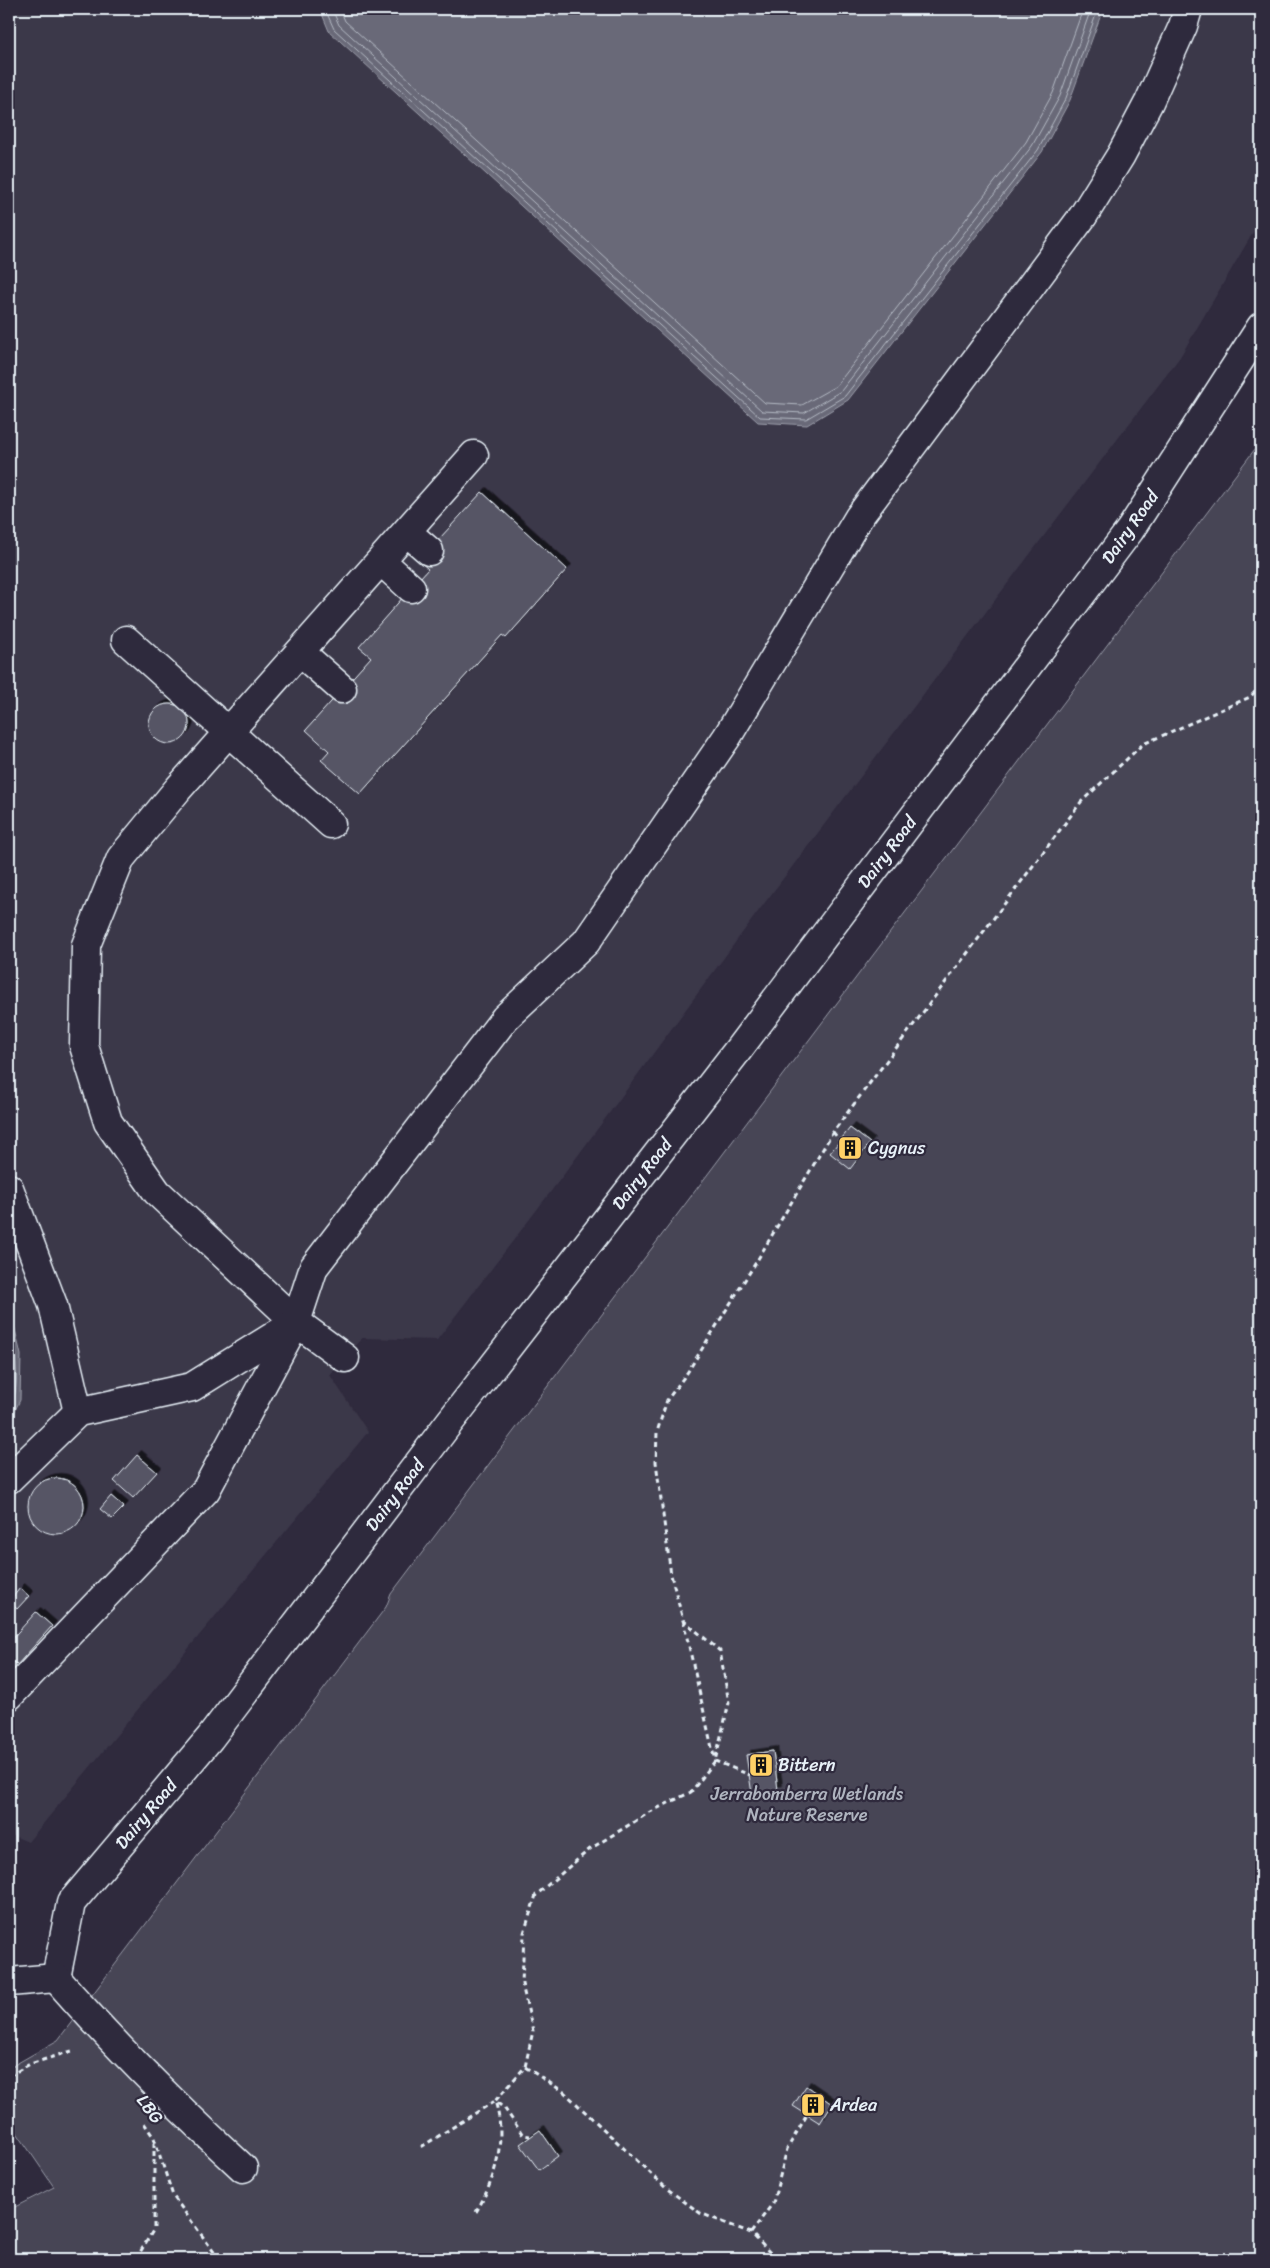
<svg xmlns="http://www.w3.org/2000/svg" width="1270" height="2268" viewBox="0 0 1270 2268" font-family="Sriracha,sans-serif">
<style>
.built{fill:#3b3749}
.green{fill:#464455;stroke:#979aa6}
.water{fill:#696978;stroke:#9c9fab}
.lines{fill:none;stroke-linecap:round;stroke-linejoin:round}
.shore{stroke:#b5bbc5;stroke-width:1}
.building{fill:#575565;stroke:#e8f1f8;filter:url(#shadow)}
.minor-casing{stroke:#e8f1f8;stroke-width:31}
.path{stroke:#e8f1f8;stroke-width:3;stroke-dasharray:5 4;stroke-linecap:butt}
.minor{stroke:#2f2a3d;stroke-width:28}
.labels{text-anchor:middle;stroke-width:4.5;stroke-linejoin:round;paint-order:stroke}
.street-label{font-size:18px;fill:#e8f1f8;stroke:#2f2a3d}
.poi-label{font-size:18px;fill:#e8f1f8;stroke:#2f2a3d;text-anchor:start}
.park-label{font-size:18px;fill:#afb4bf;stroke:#2f2a3d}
</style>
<defs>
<filter id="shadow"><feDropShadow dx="4.5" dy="-4.5" stdDeviation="0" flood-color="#0009"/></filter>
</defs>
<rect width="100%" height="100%" fill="#2f2a3d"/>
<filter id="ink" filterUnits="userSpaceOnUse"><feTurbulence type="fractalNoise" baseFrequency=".02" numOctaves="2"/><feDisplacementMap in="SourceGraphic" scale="10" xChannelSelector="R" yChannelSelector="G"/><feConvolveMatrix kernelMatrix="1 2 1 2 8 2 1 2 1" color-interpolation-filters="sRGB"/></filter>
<g filter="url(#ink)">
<polygon class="built" points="9,9 1261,9 1261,219 1180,357 757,913 565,1173 437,1340 362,1338 330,1375 368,1432 28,1842 9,1834"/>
<polygon class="green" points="1261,441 1261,2259 9,2259 9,2210 54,2187 9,2121 9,2068 58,2040 386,1607 391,1594"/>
<g class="water">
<polygon points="320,9 1103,9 1070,100 1042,152 848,400 807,425 758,422 329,31"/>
<polygon points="9,1304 21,1355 20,1400 9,1423"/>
</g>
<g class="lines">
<g class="shore">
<polyline points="325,9 334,29 760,417 806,419 845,396 1038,150 1066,98 1098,9"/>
<polyline points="332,9 339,25 762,411 804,413 841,391 1032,146 1060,96 1091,9"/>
<polyline points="340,9 345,21 765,403 802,405 836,386 1026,142 1053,93 1083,9"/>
<path d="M9 1325C15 1353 22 1385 9 1412"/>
</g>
</g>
<g class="building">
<polygon points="482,492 567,569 506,638 502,635 360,794 321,760 329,751 306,730 371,657 359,647 428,569 419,561"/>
<circle cx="169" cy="724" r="20"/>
<polygon points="850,1128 870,1143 850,1169 830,1153"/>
<polygon points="137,1455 157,1472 133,1498 114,1481"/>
<circle cx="56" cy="1506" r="28"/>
<polygon points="111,1496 124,1507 112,1519 100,1509"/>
<polygon points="20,1588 29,1596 17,1609 9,1602"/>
<polygon points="36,1612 52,1626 17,1665 9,1657 9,1642"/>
<polygon points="773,1751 778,1790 752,1794 746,1755"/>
<polygon points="806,2086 832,2104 820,2123 793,2106"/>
<polygon points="540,2130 558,2156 539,2170 520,2144"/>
</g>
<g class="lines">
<defs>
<g id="minor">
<polyline points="407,532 429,551"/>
<polyline points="381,561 411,588"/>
<polyline points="126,640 331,824"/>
<polyline points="300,652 342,689"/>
<polyline points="9,1188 53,1305 78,1412"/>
<polyline points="345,1358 296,1322 157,1192 108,1122 84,1046 86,945 121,858 178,789 474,455"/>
<polyline points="9,1479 78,1412 192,1387 295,1323"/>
<polyline points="9,1696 206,1490 296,1322 314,1267 505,1018 586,942 727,737 859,517 1083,216 1121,155 1149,102 1183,26 1188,9"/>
<polyline points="56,1978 71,1903 210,1738 449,1423 738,1050 1130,530 1261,327"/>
<path d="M56 1978C114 2045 177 2107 243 2168"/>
<polyline points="9,1982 56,1978"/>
</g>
</defs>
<use href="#minor" class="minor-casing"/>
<g class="path">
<polyline points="833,1132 840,1141"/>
<polyline points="683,1620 715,1761 750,1775"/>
<polyline points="525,2067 564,2092 666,2188 700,2213 751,2233 776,2259"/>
<polyline points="9,2076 30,2064 75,2050"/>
<polyline points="144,2123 154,2138 173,2196 219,2259"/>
<polyline points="421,2147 495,2101 505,2109 523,2135 530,2136"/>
<path d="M476 2212C496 2179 507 2138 495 2101L525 2067 533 2031 522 1984 524 1933 536 1895 590 1849 650 1812 691 1792 715 1761 729 1703 720 1651 683 1620 671 1575 656 1462 657 1432 667 1400 687 1373 758 1259 833 1132 1081 802 1143 744 1250 697 1261 686"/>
<polyline points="751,2233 773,2203 787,2149 807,2115"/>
<polyline points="136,2259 154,2229 154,2143"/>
</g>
<use href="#minor" class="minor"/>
</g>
</g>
<defs>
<symbol id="building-square" viewBox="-11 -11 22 22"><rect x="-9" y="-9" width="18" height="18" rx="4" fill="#ffd166" stroke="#2f2a3d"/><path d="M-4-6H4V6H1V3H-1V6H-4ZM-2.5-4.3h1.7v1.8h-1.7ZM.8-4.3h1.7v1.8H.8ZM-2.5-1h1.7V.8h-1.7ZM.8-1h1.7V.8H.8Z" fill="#111"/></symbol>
</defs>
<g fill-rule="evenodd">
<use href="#building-square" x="836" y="1134" width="28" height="28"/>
<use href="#building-square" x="747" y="1751" width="28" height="28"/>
<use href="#building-square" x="799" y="2091" width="28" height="28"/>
</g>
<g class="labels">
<g class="street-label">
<text transform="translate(1130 527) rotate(-55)" y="6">Dairy Road</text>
<text transform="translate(887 852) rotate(-53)" y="6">Dairy Road</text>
<text transform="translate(642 1174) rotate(-52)" y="6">Dairy Road</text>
<text transform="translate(395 1495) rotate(-53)" y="6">Dairy Road</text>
<text transform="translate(146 1814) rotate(-50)" y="6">Dairy Road</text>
<text transform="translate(150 2109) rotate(54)" y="6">LBG</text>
</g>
<g class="poi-label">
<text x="868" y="1154">Cygnus</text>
<text x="778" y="1771">Bittern</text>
<text x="830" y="2111">Ardea</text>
</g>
<g class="park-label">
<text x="807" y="1800">Jerrabomberra Wetlands<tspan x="807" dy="21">Nature Reserve</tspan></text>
</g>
</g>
<rect width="1270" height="2268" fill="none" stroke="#2f2a3d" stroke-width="30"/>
<rect x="15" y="15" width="1240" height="2238" fill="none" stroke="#e8f1f8" stroke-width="2" filter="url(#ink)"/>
</svg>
